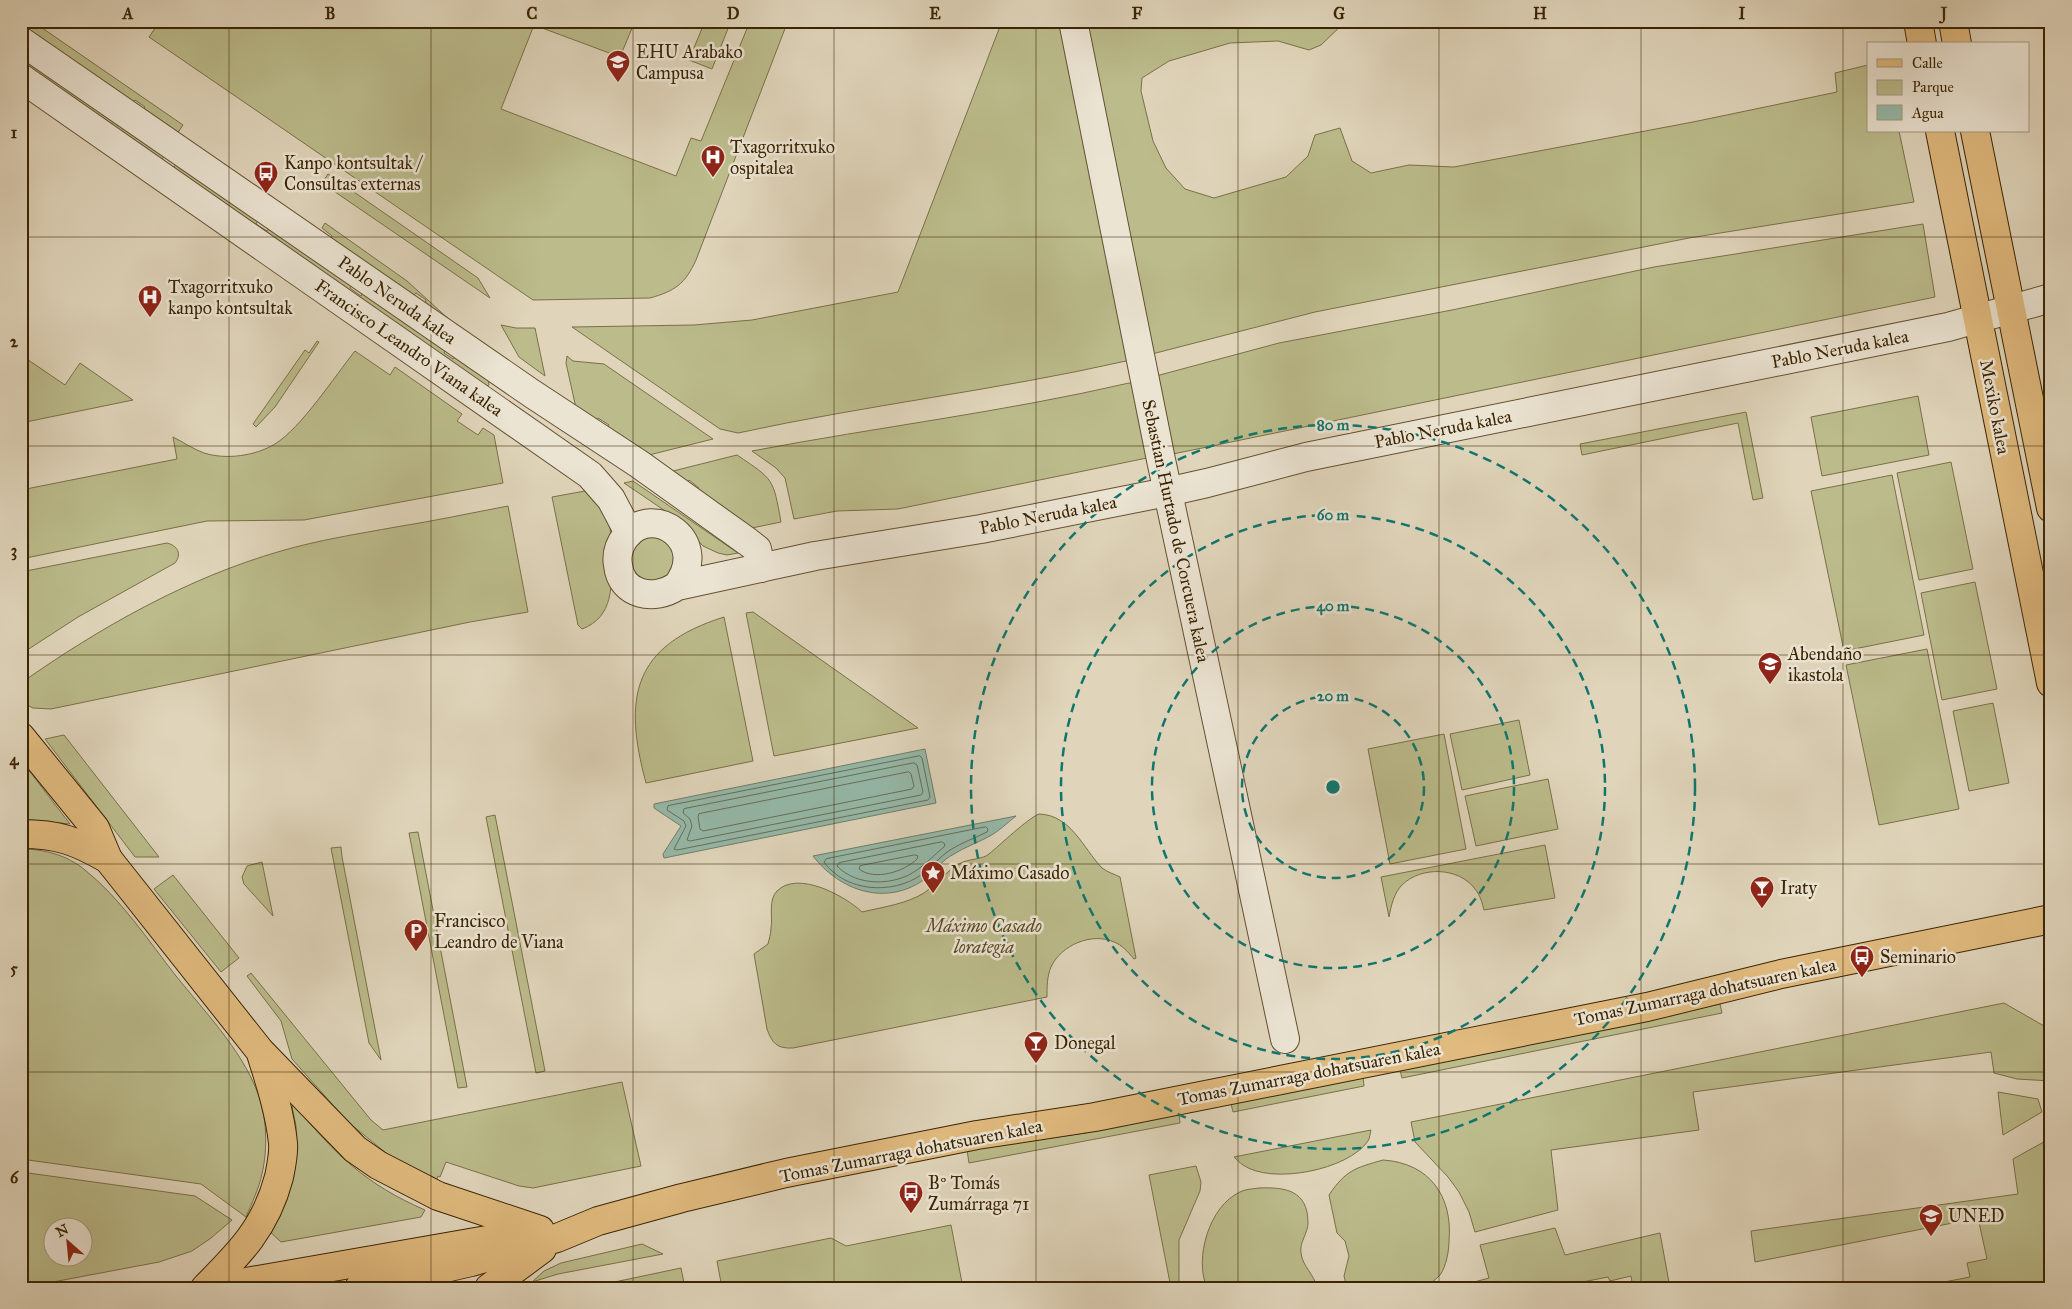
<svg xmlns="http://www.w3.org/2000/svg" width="2072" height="1309" viewBox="0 0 2072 1309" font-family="'IM FELL Great Primer',serif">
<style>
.green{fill:#bbbb8b;stroke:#7b7047;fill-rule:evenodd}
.water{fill:#95b9aa;stroke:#717d67}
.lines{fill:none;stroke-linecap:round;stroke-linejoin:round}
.shore{stroke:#686e56;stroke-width:1}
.minor-casing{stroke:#645031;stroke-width:30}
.major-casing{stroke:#3b2403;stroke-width:30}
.minor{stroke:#ebe4d3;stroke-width:28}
.major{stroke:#e0ba7e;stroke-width:28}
.grid{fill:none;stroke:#3b2403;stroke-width:1;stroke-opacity:0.55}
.ring{fill:none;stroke:#0f766e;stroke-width:2.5;stroke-dasharray:9 6}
.labels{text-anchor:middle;stroke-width:5;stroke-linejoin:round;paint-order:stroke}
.poi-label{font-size:18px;fill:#3b2403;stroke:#ebe4d3;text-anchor:start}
.street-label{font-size:18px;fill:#3b2403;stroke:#ebe4d3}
.park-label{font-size:18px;font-style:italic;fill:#5b4a25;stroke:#ebe4d3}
.centre{fill:#0f766e;stroke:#ebe4d3;stroke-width:2.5}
.ring-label{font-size:15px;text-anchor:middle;font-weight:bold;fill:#0f766e;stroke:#ebe4d3;stroke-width:5;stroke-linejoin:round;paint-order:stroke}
.neatline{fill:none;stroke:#3b2403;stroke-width:2}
.grid-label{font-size:16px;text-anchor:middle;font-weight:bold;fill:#3b2403}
</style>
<rect width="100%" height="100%" fill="#e0d5bb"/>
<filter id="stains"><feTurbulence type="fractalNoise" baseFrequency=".004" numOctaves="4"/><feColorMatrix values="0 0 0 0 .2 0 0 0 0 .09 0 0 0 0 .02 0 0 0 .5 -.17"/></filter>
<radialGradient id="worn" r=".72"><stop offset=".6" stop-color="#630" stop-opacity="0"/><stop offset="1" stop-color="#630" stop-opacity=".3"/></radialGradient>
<g class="green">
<polygon points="21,21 32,21 183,125 177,134 143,110 145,107 135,100 132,103 21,26"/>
<path d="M160 21H635L620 57 534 25 501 109 676 176 691 138 701 141 748 26 744 24 745 21H775L786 26 696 260C685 284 675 291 650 298L533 300 149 37Z"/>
<polygon points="705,21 716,21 729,26 712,69 689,60"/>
<path d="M980 21H1063L1128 359 1126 361C998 390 867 405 738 433L720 429 572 327 694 325 752 320 898 292 999 29Z"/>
<polygon points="1081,21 1346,21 1321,45 1309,50 1278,41 1230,43 1169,61 1142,78 1141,91 1153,141 1166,168 1185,189 1214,198 1286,177 1308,156 1315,135 1340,128 1352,161 1371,173 1409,165 1454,167 1693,122 1837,92 1835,73 1868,65 1868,131 1899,131 1914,202 1689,238 1315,312 1152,354"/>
<polygon points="21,56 164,156 159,164 21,69"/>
<polygon points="176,164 258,220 256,224 267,231 269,228 352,284 350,288 361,296 363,292 446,349 444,353 453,359 455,356 488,378 489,385 487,386 171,172"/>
<polygon points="328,174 478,278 490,298 322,183"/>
<polygon points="325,223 407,281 452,322 425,304 426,300 416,293 413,296 331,239 332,236 322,228"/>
<polygon points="1923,224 1935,297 1173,454 1156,376 1279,343 1452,310 1654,267"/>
<polygon points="501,325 516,328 535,328 545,376 519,357"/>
<polygon points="317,341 319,342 275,407 256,427 253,424 305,350 309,353"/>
<path d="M355 351 390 375 395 367 462 414 457 421 478 435 483 428 494 435 503 483 304 520 207 521 21 559V490L177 459 173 437C183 442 193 449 204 453 226 460 255 456 275 444 301 428 335 376 355 351Z"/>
<polygon points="21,355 65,385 80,363 133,400 21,423"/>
<polygon points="567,356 573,361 604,364 713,439 645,456 607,429 609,425 598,418 596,422 576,408 566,363"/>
<path d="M1129 383 1133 384 1147 458 898 509 837 511 794 519 785 478 776 468 752 451C878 427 1004 412 1129 383Z"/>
<polygon points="1918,396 1929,455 1822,476 1811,417"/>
<polygon points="1746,412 1763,498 1753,500 1738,423 1582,455 1580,444"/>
<path d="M737 455C774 480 773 478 781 522L752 528 697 491 699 488 689 480 686 484 669 472Z"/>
<polygon points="1951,462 1973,569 1919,580 1897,473"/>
<polygon points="1892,475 1924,635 1844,651 1811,491"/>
<polygon points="633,481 738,553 727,555 718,553 703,546 680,521 624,483"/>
<path d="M585 491C596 500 605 512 609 525 612 535 611 546 611 556 612 585 614 617 582 629L578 625 552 497Z"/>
<path d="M508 506 528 612 470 622 51 709 33 708 21 702V683C101 627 187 578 281 551 319 540 357 534 396 527 434 521 471 513 508 506Z"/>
<circle cx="653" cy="559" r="22"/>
<path d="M167 543C178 546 182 554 175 563L78 617 21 654V572Z"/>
<polygon points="1975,582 1997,689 1942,700 1921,593"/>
<polygon points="753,612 918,728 774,756 746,613"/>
<path d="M724 617 753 761 646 783C623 698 632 646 724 617Z"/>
<polygon points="1927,649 1959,809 1879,825 1846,665"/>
<polygon points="1993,703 2009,783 1969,791 1953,711"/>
<polygon points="1519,720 1530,775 1462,790 1450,734"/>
<polygon points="1444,734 1466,849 1390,864 1368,749"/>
<polygon points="64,735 159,857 135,857 45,739"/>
<polygon points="21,760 70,824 21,819"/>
<polygon points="1548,779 1558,829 1476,846 1465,796"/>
<path d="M1039 814C1071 815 1083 848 1102 868 1107 872 1114 874 1120 877L1136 958 1134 959C1128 952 1122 945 1114 942 1092 932 1061 945 1051 967 1047 976 1047 987 1047 997L793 1048C777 1049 772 1043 767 1029L754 954 768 944C769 939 771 934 771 928 773 917 768 900 777 891 798 870 845 896 862 912 883 907 906 904 924 893 937 884 949 868 963 862 971 859 983 859 989 854 1000 845 1027 819 1039 814Z"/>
<polygon points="495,815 545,1071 536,1073 486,817"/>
<polygon points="418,832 467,1087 458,1088 409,833"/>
<path d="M1545 845 1555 898 1484 910C1482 902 1480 895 1475 889 1459 867 1421 866 1402 885 1394 893 1391 906 1389 917L1381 877Z"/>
<polygon points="341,847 342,857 381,1060 369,1043 331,848"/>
<path d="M21 849C44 849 67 855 85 870 121 899 148 940 176 976 205 1012 240 1048 257 1091 267 1116 268 1148 262 1174 259 1188 252 1203 246 1217L201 1184 21 1159Z"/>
<polygon points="262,862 273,916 244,884 242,877 247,866"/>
<polygon points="173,875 239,958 221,972 154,889"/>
<polygon points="251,973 371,1120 383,1130 622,1082 641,1166 533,1188 519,1186 446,1162 440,1177 438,1176 437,1179 391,1157 348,1122 292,1059 281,1021 247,976"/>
<polygon points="2004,1003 2051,1030 2051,1081 2017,1079 1994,1073 1991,1052 1693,1092 1699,1130 1551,1150 1558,1210 1475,1232 1469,1212 1459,1192 1448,1177 1415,1142 1411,1122"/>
<polygon points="1720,1004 1722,1013 1402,1078 1400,1070 1611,1028"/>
<polygon points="1363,1077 1364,1086 1233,1112 1231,1104"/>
<polygon points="1998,1092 2038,1099 2042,1112 2003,1135"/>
<path d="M295 1105C334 1154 367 1185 425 1210L421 1217 281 1242 268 1230 296 1143V1126L292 1107Z"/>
<polygon points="1179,1114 1180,1123 969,1163 967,1150 1085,1133"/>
<path d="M1371 1130C1370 1133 1370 1138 1368 1141 1348 1170 1272 1185 1243 1165 1240 1163 1237 1160 1234 1157Z"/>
<polygon points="2051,1138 2051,1288 1913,1288 1970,1277 1967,1263 1987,1259 1978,1218 1755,1262 1751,1231 2018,1194 2013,1159"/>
<path d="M1383 1160C1430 1163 1453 1197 1449 1241 1449 1251 1446 1267 1440 1275 1436 1279 1430 1284 1425 1288H1347L1344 1276 1349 1256 1345 1241 1337 1233 1329 1195C1346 1170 1355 1168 1383 1160Z"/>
<polygon points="1196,1166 1201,1182 1200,1191 1179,1240 1179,1288 1171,1288 1149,1175"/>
<path d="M21 1172 195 1196 232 1220 211 1238 192 1251 159 1262 21 1288ZM52 1226H82V1256H52Z"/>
<path d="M1259 1188C1285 1187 1308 1190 1308 1223 1308 1233 1299 1243 1301 1253 1302 1266 1315 1275 1317 1288H1207C1194 1259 1209 1206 1240 1192 1245 1189 1253 1189 1259 1188Z"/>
<polygon points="951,1225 963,1288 722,1288 717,1261 831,1238 846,1246"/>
<polygon points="1555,1228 1565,1255 1660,1233 1670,1288 1633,1288 1631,1276 1610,1281 1608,1277 1552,1288 1462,1288 1463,1285 1489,1278 1480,1245"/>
<polygon points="642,1244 663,1254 558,1274 532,1282 544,1271 561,1263"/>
<polygon points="681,1268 685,1288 586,1288"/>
</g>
<g class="water">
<polygon points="925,749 936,803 664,858 663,854 681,826 654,808 654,804"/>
<path d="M1016 816C1007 823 998 832 988 837 977 843 965 847 954 854 942 860 935 871 925 879 886 907 840 891 813 856Z"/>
</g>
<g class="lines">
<g class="shore">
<polygon points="920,756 922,758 930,797 928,800 677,850 674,849 686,826 684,821 667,810 668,806"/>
<polygon points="914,763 917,765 923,792 921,795 690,841 687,840 692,826 690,819 683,813 684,809"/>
<polygon points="909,772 911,774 914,786 912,789 703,831 700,829 698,817 699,814"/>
<path d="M986 827 988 829 987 832C975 838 961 843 950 850 939 857 931 868 921 875 892 895 845 892 824 862L826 859Z"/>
<path d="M942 842 945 844 944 847C935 854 927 863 917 870 895 886 857 887 837 866L839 863Z"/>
<path d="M915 855 918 856 917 859C904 872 874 881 859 869L860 866Z"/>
</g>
<defs>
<g id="minor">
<polyline points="1073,21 1161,460 1285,1039"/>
<polyline points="21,41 531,393 639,464 748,542 757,549 761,568"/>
<polyline points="21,78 590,475 611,499 629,533"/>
<path d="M677 586C711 542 654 502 626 536 619 545 616 554 618 565 621 596 655 601 677 586L815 556 981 529 1167 492 1207 483 1306 457 1948 327 2051 298"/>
</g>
<g id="major">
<polyline points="1918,21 1922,44"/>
<polyline points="1953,21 1957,44"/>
<polyline points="1940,131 2051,683"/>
<polyline points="1975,131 2051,508"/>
<polyline points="21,737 95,828 108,859 260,1051 355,1149 378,1165 438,1196 540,1230"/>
<path d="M21 834C59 834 76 841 108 859"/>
<path d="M205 1288C240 1253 266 1227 279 1177 281 1167 284 1154 283 1143 280 1114 271 1085 262 1057"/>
<polyline points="212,1288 504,1237"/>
<polyline points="359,1288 471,1262 557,1238 598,1221 682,1198 786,1173 977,1135 1095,1117 1647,1007 1781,974 2051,919"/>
<polyline points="489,1288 542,1249"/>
</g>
</defs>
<use href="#minor" class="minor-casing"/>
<use href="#major" class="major-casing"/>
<use href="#minor" class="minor"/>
<use href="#major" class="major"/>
</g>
<path class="grid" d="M229 21V1288M431 21V1288M633 21V1288M834 21V1288M1036 21V1288M1238 21V1288M1439 21V1288M1641 21V1288M1843 21V1288M21 237H2051M21 446H2051M21 655H2051M21 864H2051M21 1072H2051"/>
<g class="ring">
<circle cx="1333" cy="787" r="91"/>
<circle cx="1333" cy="787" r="181"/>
<circle cx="1333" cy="787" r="272"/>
<circle cx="1333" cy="787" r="362"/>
</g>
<defs>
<symbol id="university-pin" viewBox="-11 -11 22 30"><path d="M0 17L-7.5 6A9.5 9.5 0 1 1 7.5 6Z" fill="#8f2418" stroke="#ebe4d3"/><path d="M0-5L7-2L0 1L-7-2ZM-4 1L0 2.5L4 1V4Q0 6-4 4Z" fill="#fff"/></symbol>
<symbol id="hospital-pin" viewBox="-11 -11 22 30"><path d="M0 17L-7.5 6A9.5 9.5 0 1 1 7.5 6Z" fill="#8f2418" stroke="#ebe4d3"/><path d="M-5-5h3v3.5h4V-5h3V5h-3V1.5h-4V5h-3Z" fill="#fff"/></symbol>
<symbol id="bus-pin" viewBox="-11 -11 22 30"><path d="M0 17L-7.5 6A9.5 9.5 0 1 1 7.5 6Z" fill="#8f2418" stroke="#ebe4d3"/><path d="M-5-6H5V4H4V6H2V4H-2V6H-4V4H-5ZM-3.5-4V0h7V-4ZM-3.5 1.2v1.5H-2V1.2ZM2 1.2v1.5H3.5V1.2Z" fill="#fff"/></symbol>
<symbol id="school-pin" viewBox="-11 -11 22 30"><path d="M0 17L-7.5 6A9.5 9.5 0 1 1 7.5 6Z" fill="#8f2418" stroke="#ebe4d3"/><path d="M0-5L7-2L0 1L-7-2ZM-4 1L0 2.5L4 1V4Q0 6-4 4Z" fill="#fff"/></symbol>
<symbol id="sight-pin" viewBox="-11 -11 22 30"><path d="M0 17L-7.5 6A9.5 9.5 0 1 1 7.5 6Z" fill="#8f2418" stroke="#ebe4d3"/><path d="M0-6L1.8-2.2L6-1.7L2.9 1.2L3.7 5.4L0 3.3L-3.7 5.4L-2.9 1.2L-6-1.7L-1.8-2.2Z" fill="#fff"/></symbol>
<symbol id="bar-pin" viewBox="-11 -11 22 30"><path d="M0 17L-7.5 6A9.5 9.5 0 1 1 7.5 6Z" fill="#8f2418" stroke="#ebe4d3"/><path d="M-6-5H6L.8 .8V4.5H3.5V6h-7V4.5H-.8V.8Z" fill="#fff"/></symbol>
<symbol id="parking-pin" viewBox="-11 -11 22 30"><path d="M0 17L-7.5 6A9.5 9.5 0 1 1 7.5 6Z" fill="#8f2418" stroke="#ebe4d3"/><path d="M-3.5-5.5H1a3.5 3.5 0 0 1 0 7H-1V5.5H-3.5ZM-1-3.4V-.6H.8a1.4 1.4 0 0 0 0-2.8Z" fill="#fff"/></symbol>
</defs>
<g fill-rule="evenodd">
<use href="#university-pin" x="604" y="48" width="28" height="38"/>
<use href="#hospital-pin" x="699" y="143" width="28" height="38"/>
<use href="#bus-pin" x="252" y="159" width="28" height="38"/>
<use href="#hospital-pin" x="136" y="283" width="28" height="38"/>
<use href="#school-pin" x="1756" y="650" width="28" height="38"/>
<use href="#sight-pin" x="919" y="859" width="28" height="38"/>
<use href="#bar-pin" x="1748" y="874" width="28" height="38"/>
<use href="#parking-pin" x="402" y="917" width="28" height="38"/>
<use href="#bus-pin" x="1848" y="943" width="28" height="38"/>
<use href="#bar-pin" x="1022" y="1029" width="28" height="38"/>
<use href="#bus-pin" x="897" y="1179" width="28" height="38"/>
<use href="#university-pin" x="1917" y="1202" width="28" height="38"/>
</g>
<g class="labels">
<g class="poi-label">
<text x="636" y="58">EHU Arabako<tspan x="636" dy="21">Campusa</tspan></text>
<text x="730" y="153">Txagorritxuko<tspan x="730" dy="21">ospitalea</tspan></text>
<text x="284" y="169">Kanpo kontsultak /<tspan x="284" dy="21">Consultas externas</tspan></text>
<text x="168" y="293">Txagorritxuko<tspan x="168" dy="21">kanpo kontsultak</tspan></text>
<text x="1788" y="660">Abendaño<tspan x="1788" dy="21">ikastola</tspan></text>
<text x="950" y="879">Máximo Casado</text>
<text x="1780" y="894">Iraty</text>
<text x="434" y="927">Francisco<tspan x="434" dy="21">Leandro de Viana</tspan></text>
<text x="1880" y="963">Seminario</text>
<text x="1054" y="1049">Donegal</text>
<text x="928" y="1189">Bº Tomás<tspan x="928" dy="21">Zumárraga 71</tspan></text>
<text x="1948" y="1222">UNED</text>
</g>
<g class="street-label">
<text transform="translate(397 300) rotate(35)" y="6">Pablo Neruda kalea</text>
<text transform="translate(409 348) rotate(35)" y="6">Francisco Leandro Viana kalea</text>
<text transform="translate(1840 349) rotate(-11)" y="6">Pablo Neruda kalea</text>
<text transform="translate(1995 407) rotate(79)" y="6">Mexiko kalea</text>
<text transform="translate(1443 429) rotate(-11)" y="6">Pablo Neruda kalea</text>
<text transform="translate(1048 515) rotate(-11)" y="6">Pablo Neruda kalea</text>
<text transform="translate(1176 531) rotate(78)" y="6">Sebastian Hurtado de Corcuera kalea</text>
<text transform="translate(1705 992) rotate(-12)" y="6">Tomas Zumarraga dohatsuaren kalea</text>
<text transform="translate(1309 1074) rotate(-11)" y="6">Tomas Zumarraga dohatsuaren kalea</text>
<text transform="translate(911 1151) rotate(-11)" y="6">Tomas Zumarraga dohatsuaren kalea</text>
</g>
<g class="park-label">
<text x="984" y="932">Máximo Casado<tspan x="984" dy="21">lorategia</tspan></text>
</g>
</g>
<circle cx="1333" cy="787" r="8" class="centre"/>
<g class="ring-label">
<text x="1333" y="430">80 m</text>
<text x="1333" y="520">60 m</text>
<text x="1333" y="611">40 m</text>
<text x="1333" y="701">20 m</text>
</g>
<rect width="2072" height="1309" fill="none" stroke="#e0d5bb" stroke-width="55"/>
<rect x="1867" y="42" width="162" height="90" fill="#ebe4d3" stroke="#a59780"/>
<rect x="1877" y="59" width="25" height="8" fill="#e0ba7e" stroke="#a59780"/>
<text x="1912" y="68" font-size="15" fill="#3b2403">Calle</text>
<rect x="1877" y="80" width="25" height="15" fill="#bbbb8b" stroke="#a59780"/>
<text x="1912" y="92" font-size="15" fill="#3b2403">Parque</text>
<rect x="1877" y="105" width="25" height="15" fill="#95b9aa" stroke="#a59780"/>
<text x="1912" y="118" font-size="15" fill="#3b2403">Agua</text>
<g transform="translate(68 1242) rotate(333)"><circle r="24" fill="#ebe4d3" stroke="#a59780"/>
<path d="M0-4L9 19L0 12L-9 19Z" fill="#8f2418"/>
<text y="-8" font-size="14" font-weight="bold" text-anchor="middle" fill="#3b2403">N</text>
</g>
<rect x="28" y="28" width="2016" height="1254" class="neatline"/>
<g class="grid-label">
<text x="128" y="19">A</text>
<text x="330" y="19">B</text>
<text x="532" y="19">C</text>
<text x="733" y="19">D</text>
<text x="935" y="19">E</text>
<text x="1137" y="19">F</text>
<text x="1339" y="19">G</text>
<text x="1540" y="19">H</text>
<text x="1742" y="19">I</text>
<text x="1944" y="19">J</text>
<text x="14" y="138">1</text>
<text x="14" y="347">2</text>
<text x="14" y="556">3</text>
<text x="14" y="765">4</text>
<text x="14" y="974">5</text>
<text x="14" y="1183">6</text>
</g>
<rect width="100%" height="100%" filter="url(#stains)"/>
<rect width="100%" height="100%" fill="url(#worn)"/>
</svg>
